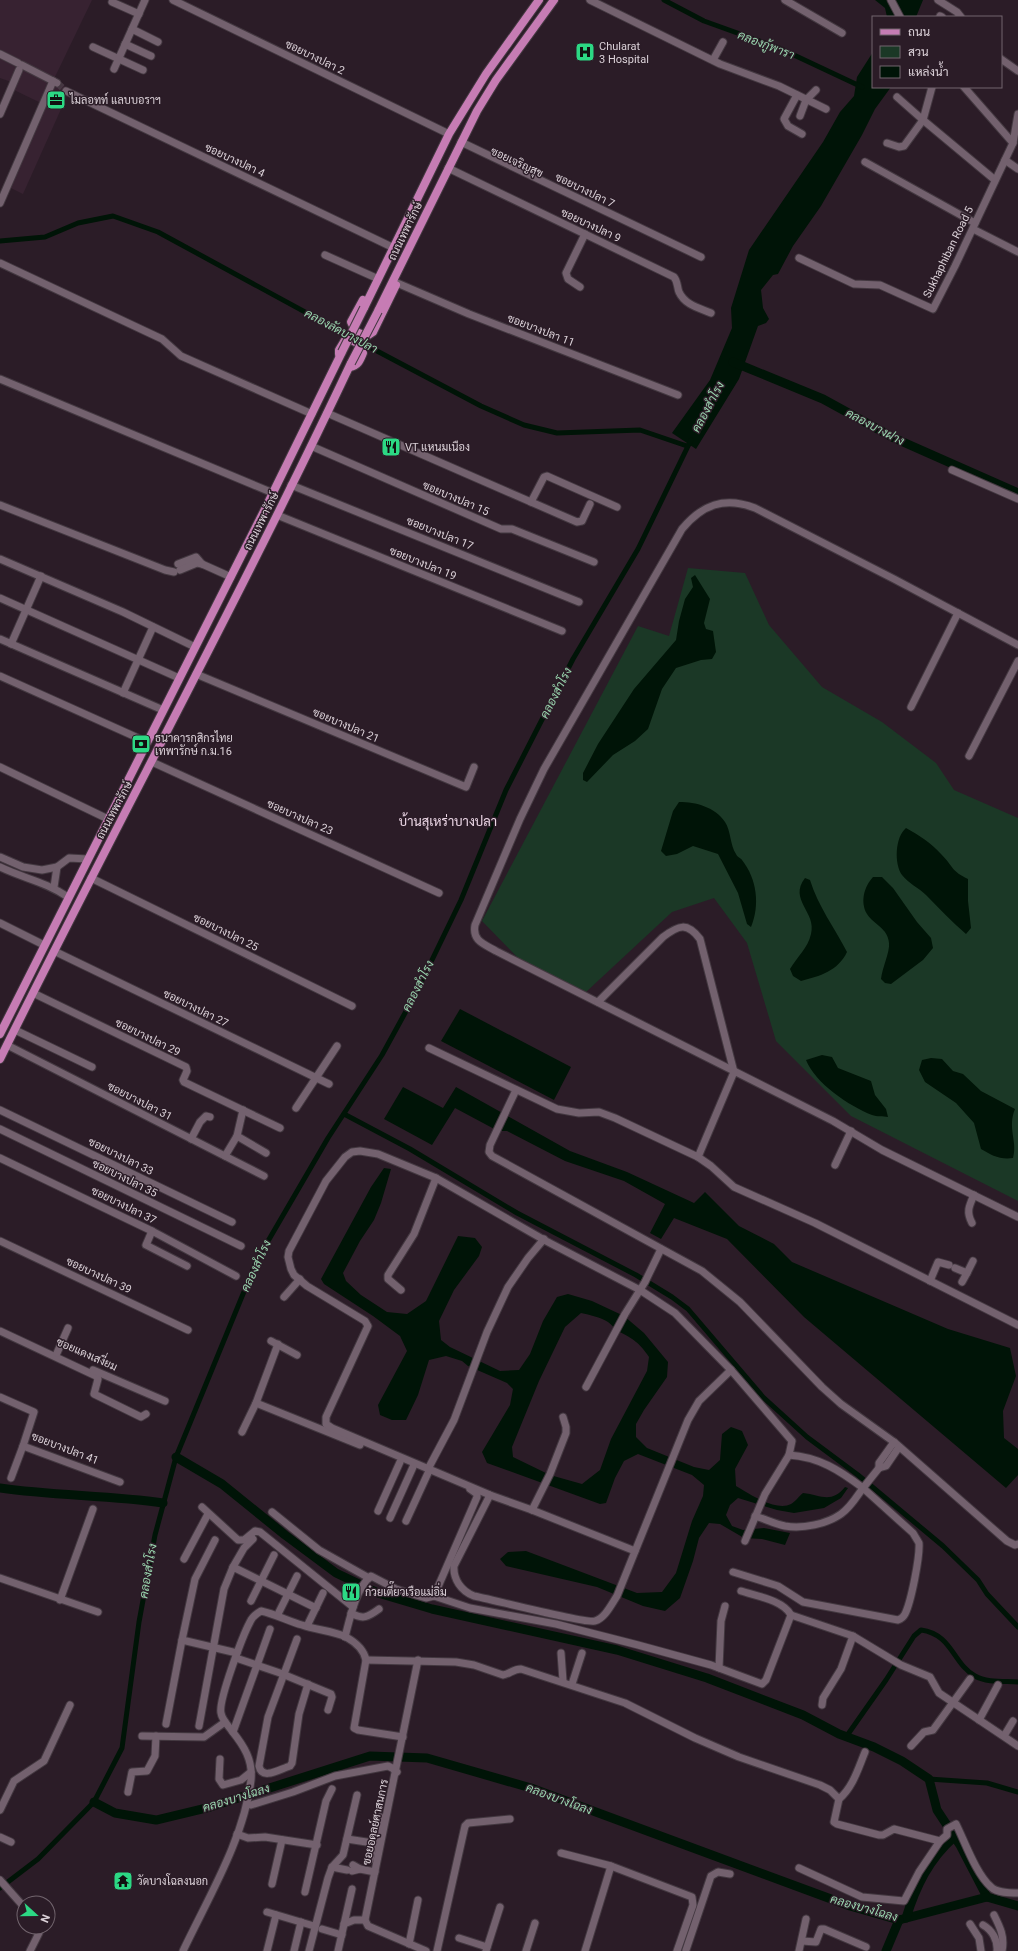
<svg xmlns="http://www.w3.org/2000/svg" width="1018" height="1951" viewBox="0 0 1018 1951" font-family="Roboto,Sarabun,sans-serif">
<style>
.built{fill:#372231}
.green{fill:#1b3826}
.water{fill:#001407;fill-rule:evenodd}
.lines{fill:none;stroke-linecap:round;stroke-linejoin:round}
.canal{stroke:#001407;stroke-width:5}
.river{stroke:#001407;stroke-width:9}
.minor-tunnel{stroke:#463742;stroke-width:7;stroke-dasharray:7 3.5;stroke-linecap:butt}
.minor-casing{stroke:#433840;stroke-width:9}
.major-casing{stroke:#433840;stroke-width:10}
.minor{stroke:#73616e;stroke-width:7}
.major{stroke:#c67cb4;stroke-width:8}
.major-bridge-casing{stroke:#433840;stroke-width:10;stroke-linecap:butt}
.major-bridge{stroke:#c67cb4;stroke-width:8}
.labels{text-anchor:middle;stroke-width:3;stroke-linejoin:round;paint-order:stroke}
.poi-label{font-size:11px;fill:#dcd2d9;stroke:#2b1c27;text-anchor:start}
.street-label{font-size:11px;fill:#dcd2d9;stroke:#2b1c27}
.water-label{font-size:12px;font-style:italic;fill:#9ad6af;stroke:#2b1c27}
.quarter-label{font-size:13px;fill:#edd8e7;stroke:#2b1c27}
</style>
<rect width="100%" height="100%" fill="#2b1c27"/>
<polygon class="built" points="0,0 92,0 53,81 70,89 23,194 7,186 43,104 12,89 14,83 0,78"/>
<polygon class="green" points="688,568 745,573 769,625 822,687 882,722 936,763 954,790 1018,818 1018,1201 851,1116 776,1041 747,943 714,898 672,912 586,992 523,963 482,921 638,626 669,636"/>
<g class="water">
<polygon points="875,0 923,0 916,17 887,17 885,8"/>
<polygon points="873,52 873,87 891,87 875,109 862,135 821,206 793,246 778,274 773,275 761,290 763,308 769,319 766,323 758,326 739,379 696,449 672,433 710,380 732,328 731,308 749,250 823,142 840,112 854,96 857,77"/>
<polygon points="695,575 710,599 704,623 706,629 713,631 716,652 712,659 701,660 676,668 662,689 648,729 635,741 613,755 587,782 583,780 583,773 598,744 634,689 676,640 679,621 685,599 693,587 691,578"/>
<path d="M679 802C696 802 715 807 725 822 731 831 730 845 736 854 737 857 741 858 742 860 757 879 760 905 751 927L747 924 738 893 718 854 693 846 677 854 666 856 661 851 673 811Z"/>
<path d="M906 828C919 835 931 843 941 854 953 866 951 871 968 879V901L971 928 966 934C952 922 939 908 926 895 919 888 908 883 902 875 894 864 895 837 906 828Z"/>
<path d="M873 877H882L893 888 917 922 931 938 933 948 923 960 891 984 885 983 881 979C882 968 890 952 889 943 888 928 874 925 867 914 860 902 864 887 873 877Z"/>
<path d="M805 878 810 880C818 906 834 927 847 952 838 971 820 976 801 981L793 976 790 969C797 957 808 948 811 934 817 912 788 900 805 878Z"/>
<polygon points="460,1009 571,1067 554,1100 441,1041"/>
<path d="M822 1055 832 1057 838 1068 871 1081 875 1095 886 1109 888 1117C883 1116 877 1117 872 1115 849 1106 815 1083 806 1060Z"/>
<path d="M931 1058 942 1059 953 1071 963 1074 981 1091 1015 1109C1007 1128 1018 1142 1013 1158 1000 1160 991 1155 981 1149L974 1123 956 1103 925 1082 919 1070 922 1060Z"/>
<polygon points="403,1087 443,1108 456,1087 570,1151 627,1172 694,1203 705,1192 739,1226 774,1244 792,1262 948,1329 1010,1348 1016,1376 1003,1411 1004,1438 1018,1449 1018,1475 1006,1488 804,1317 727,1239 674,1218 661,1239 650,1233 665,1204 624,1181 565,1161 507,1131 498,1131 455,1108 432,1145 384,1119"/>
<path d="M384 1168 391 1169 381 1203 374 1220 360 1241 343 1273 346 1281 361 1295 387 1312 407 1314 426 1301 458 1236 475 1238 482 1247 479 1256 454 1290 439 1321 441 1340 450 1347 500 1371 519 1370 530 1354 543 1321 557 1297 568 1294 592 1301 624 1316 644 1333 668 1362 667 1377 644 1410 636 1424V1437L647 1448 694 1467 709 1470 720 1460 722 1434 731 1427 742 1431 748 1445 735 1469 736 1486C748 1493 776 1512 791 1504 795 1502 799 1496 803 1493 821 1495 831 1504 845 1487L848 1488 841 1498 824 1508 794 1513 777 1510 738 1498 730 1505 726 1515 732 1526 743 1530 764 1528 790 1533 785 1545 762 1539 744 1538 720 1524 709 1523 699 1538 693 1561 680 1598 665 1611 643 1606 597 1587 506 1566 500 1559 508 1552 526 1551 637 1593 662 1592 676 1573 692 1521 703 1496 704 1485 692 1475 638 1454 624 1461 615 1478 606 1503 600 1504 487 1463 482 1452 510 1405 513 1389 507 1383 468 1366 462 1361 446 1356 429 1360 418 1395 406 1420H392L380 1415 378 1405 407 1351 400 1336 373 1316 324 1284 321 1279 371 1187ZM581 1313C590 1315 600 1317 608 1322 612 1325 614 1328 618 1331 633 1339 639 1342 649 1357L647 1371 611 1439 600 1470 582 1484 550 1475 513 1457 512 1447 539 1381 565 1327Z"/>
</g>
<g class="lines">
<g class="canal">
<polyline points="664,0 704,21 779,48 862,87"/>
<polyline points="0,241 45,237 78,223 113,216 158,232 351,337"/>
<polyline points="360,342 481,406 524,425 557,433 640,430 687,446"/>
<polyline points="344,1114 410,1149 517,1213 636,1275 672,1297 688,1309 763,1397 807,1437 858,1475 943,1546 978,1580 987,1594 1018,1627"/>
<path d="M846 1737 886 1680 914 1636 921 1630C952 1634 953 1664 975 1676 987 1683 1005 1681 1018 1682"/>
<polyline points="929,1779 987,1783 1018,1792"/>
<polyline points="0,1888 38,1859 94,1802 122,1748 139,1622 155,1535 176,1457 257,1260 328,1138 382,1055 416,993 461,900 506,790 573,659 638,549 691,440"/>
</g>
<g class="river">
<polyline points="733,362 823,399 894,438 1018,493"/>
<polyline points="176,1457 222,1484 285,1535 336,1573 378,1593 432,1609 617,1650 707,1678 803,1715 839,1734 874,1747 902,1761 929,1779 937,1810 960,1845 987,1897"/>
<path d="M0 1488C54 1496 109 1495 163 1503"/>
<polyline points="94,1802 115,1813 156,1820 210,1807 370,1756 427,1758 531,1788 850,1906 899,1920 987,1897 1018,1906"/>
<path d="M906 1918C916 1886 929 1859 954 1837"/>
<polyline points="886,1951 899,1920"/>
</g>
<polyline class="minor-tunnel" points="57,83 66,91"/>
<defs>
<g id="minor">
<polyline points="173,0 449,134"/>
<polyline points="590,0 720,64 779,86 826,109"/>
<polyline points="785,0 842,33"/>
<polyline points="891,0 900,17"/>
<polyline points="938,0 957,12 961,17"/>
<polyline points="112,2 139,14"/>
<polyline points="940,16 942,17"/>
<polyline points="132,29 158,42"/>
<polyline points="125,44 151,56"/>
<polyline points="93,47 143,70"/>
<polyline points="0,54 18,63"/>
<polyline points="1001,59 1018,71"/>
<polyline points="713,60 723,42"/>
<polyline points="22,65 57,83"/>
<polyline points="114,69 145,0"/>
<polyline points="932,87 923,120 995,180"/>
<polyline points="964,87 1013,143"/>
<polyline points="66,91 394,248"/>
<polyline points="797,95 784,119 788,126 802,134"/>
<polyline points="0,114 19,70"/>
<polyline points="800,116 806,100 816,90"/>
<polyline points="461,142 701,257"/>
<polyline points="887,143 899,147 904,146 923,120 897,97"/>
<polyline points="1005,160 1018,169"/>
<polyline points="865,162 975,223"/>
<path d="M448 168 674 277C678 282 677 287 679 292 685 305 699 308 711 313"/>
<polyline points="0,203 53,81"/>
<polyline points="973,229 1018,252"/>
<polyline points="325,255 374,277"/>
<polyline points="799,258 854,284 880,285 933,309 955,266 1013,143 1018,114"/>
<polyline points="0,263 162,339 181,356 312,414"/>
<polyline points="397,283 469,314 678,395"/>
<polyline points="580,287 568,279 566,273 585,234"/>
<polyline points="0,379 273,493"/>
<polyline points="327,413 531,502 544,477 547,476 617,507"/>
<polyline points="311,446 501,529 512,529 594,562"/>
<polyline points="952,470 1018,499"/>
<polyline points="291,485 579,602"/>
<polyline points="531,502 577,522 582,521 590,504"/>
<polyline points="0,505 165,570 174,572"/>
<polyline points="277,515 562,631"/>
<polyline points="0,559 123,612 195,647"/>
<polyline points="178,564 196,557 202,564"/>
<polyline points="180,570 197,563 202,564 231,577"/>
<polyline points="0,598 179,678"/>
<polyline points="0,639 163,710"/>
<polyline points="11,644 41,576"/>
<path d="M1018 645 894 579 755 508C724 496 702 505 682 529L544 769 520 819 475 925C472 941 484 944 496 951L833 1121 882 1150 1018 1217"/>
<polyline points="196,674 466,787 474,767"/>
<polyline points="0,676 147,742"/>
<polyline points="123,693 153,627"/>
<polyline points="911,707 958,613"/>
<polyline points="969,756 1018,661"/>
<polyline points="152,762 439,893"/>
<polyline points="0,767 108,819"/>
<polyline points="0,857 23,867 42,870 57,867 69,858 88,859"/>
<path d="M0 867C25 879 44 881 68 897"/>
<polyline points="91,878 352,1006"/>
<polyline points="54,887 57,867"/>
<polyline points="0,923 44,945"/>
<polyline points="54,951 329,1084"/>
<polyline points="33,993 186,1067 187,1071 183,1080 184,1082 280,1128"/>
<path d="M598 1002 663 937C679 925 687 922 700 939L734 1072 698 1157"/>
<polyline points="15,1030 92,1067"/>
<polyline points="7,1045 264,1176"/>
<polyline points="429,1048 557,1109 579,1113 599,1112 615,1118 698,1157 711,1166 734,1187 815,1223 1018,1325"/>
<polyline points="516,1090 490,1145 489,1152 492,1156 702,1271 740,1302 822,1387 841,1404 894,1442 1007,1541 1015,1545 1018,1544"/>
<polyline points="296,1108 337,1046"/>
<polyline points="0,1110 232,1222"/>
<polyline points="0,1129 241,1246"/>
<polyline points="237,1136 266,1153"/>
<polyline points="191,1139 200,1122 206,1116 210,1117"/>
<polyline points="225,1156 237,1136 243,1110"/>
<polyline points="0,1158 152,1231 236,1276"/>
<polyline points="835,1165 851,1131"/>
<path d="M972 1223C966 1212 969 1206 974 1195"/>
<polyline points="152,1231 146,1245 187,1266"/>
<polyline points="0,1241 188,1330"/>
<polyline points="955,1268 967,1273 962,1282"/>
<polyline points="967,1273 973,1261"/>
<polyline points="930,1281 938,1262 949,1265"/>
<polyline points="401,1290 388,1279 388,1275 414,1234 436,1178"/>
<polyline points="284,1297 300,1279"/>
<polyline points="0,1331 96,1376 98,1379 94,1394 141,1417 146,1414"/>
<polyline points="271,1341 297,1355"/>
<polyline points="57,1353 68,1328"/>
<polyline points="93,1370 165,1401"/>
<polyline points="586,1387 625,1314 645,1282 661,1249"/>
<polyline points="0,1397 34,1412 23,1446 120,1482"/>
<polyline points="256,1403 360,1445"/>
<polyline points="242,1432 256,1403 278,1344"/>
<path d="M789 1455C819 1457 839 1470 863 1488L879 1468 886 1466 899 1447"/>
<polyline points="879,1468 879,1463 894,1442"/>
<polyline points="428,1469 454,1420 487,1332 508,1287 528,1258 544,1239"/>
<polyline points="11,1478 23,1446"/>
<path d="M490 1495 454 1566C453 1579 461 1591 474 1596 490 1599 587 1624 595 1621 605 1618 611 1605 617 1596L688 1420 699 1401 731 1370 792 1441 789 1455 765 1494 745 1541"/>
<polyline points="202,1507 238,1540 244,1540 255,1531 260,1532 353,1607"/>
<polyline points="532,1510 550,1474 566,1433 566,1427 563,1417"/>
<polyline points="378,1511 400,1462"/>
<polyline points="272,1512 319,1550 369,1578"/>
<polyline points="390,1518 413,1467"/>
<polyline points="406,1521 428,1473"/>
<polyline points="215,1540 195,1579 182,1640 237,1653"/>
<polyline points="635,1551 532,1510 490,1495 332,1428 326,1424 326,1417 368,1326 365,1321 307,1286 294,1275 291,1269 288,1257 289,1251 326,1181 345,1157 352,1152 360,1151 378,1154 436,1178 546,1241 640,1290 675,1313 731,1370"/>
<polyline points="184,1559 208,1514"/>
<polyline points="233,1567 244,1548 253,1539"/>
<path d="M733 1572 778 1586 803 1602 898 1620C901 1619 903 1618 905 1614 911 1602 920 1557 919 1543L913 1533 863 1488C857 1496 851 1507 841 1514 827 1524 803 1529 785 1526 775 1524 765 1519 755 1516"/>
<polyline points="0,1578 98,1612"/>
<path d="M741 1591C756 1596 783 1600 791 1615L853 1636 901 1665 930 1677 939 1693 1018 1746"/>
<polyline points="434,1596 477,1497 477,1494 470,1489"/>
<polyline points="60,1600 93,1509"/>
<polyline points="251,1601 274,1555"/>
<polyline points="279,1612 297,1576"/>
<path d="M351 1613C363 1620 368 1617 379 1609"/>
<polyline points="308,1624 323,1593"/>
<path d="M345 1637C350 1618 356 1588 371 1576L396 1589 409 1593 426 1598 434 1596 470 1608 556 1624 638 1645 711 1665 762 1684 766 1680 791 1615"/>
<path d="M297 1639 268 1717 259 1766C262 1781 280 1769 290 1766L292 1763 299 1714 308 1684"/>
<polyline points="561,1653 563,1681"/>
<polyline points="236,1658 280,1673 331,1694 332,1697 328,1710"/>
<path d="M366 1660 456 1662 474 1665 503 1675C510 1674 513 1669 521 1669L625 1703 695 1738 739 1757 820 1785 830 1790 839 1799 834 1822 837 1824 879 1835H883L894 1829 940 1841 947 1835V1829L956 1824C965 1842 976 1874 991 1887 997 1893 1010 1893 1018 1893"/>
<polyline points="418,1660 365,1920 368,1926 426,1951"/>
<polyline points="719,1668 721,1621 725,1606"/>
<polyline points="572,1684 582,1653"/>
<polyline points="822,1705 823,1698 841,1669 853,1636"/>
<polyline points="979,1720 998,1685"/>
<polyline points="166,1724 182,1640"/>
<polyline points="199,1726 224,1589 233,1567 316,1608"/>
<polyline points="233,1732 270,1629"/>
<polyline points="142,1736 204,1737 225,1722"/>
<polyline points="1004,1736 1013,1721"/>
<polyline points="911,1746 924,1732 933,1730 970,1679"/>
<polyline points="220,1759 219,1779 223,1785 241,1780 251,1772"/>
<polyline points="128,1792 132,1772 147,1771 155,1756 156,1736"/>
<path d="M839 1799C853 1787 858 1769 865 1752"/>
<polyline points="251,1805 293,1792 335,1776 388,1766 392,1768 397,1772"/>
<polyline points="0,1810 14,1781 44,1761 70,1705"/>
<polyline points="237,1834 248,1838 265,1837 317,1845"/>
<polyline points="0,1837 11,1842"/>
<polyline points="347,1839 373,1843"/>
<polyline points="561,1853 611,1866 692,1897 693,1905 677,1951"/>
<polyline points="370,1860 380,1817"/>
<polyline points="332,1867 347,1870"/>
<polyline points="799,1868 862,1897 904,1901 919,1872 940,1841"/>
<polyline points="360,1869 375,1872"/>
<polyline points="352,1871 360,1869 353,1865"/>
<polyline points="0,1880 24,1907"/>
<polyline points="272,1884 282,1840"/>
<polyline points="305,1892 326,1801 332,1789"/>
<polyline points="267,1912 314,1926"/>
<path d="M994 1915C1000 1927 1005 1937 1002 1951"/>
<polyline points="344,1924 354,1920 365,1920"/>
<polyline points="970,1924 979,1938 981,1951"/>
<path d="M983 1925C992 1930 998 1940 997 1951"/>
<polyline points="322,1929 342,1935"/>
<polyline points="459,1938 487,1947"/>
<polyline points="802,1941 816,1942 821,1929 824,1929 866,1947"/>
<polyline points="409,1944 418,1900"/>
<polyline points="686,1950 711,1876 718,1872 730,1874"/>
<polyline points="30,1951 39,1933 40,1927"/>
<path d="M183 1951C208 1898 244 1839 251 1780 253 1760 244 1746 232 1731 228 1725 222 1720 221 1713 218 1701 243 1635 250 1622 252 1617 256 1614 261 1611 275 1614 288 1621 302 1625 316 1630 334 1631 346 1637 355 1642 364 1650 366 1660L354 1728 358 1730 403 1737"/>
<polyline points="267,1951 276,1915"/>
<polyline points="294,1951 301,1922"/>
<polyline points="309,1951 328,1878 332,1867 343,1855 357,1795"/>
<polyline points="338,1951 352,1889"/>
<polyline points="437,1951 465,1826 468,1823 510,1819"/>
<polyline points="486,1951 500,1907"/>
<polyline points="526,1951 535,1923"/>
<polyline points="585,1951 611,1866"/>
<polyline points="799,1951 806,1919"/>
</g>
<g id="major">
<polyline points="363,300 351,322 356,332 367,336 373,332 396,285"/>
<polyline points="364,308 449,134 486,74 539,0"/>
<polyline points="378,311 477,111 496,80 554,0"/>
<path d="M339 354V350L345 340 349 339 361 345 363 353C360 360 358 366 350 367"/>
<polyline points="0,1034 264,511 342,352"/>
<path d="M0 1059C115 826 240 598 351 363"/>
</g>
</defs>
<use href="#minor" class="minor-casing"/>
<use href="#major" class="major-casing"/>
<use href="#minor" class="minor"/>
<use href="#major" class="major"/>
<defs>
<g id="major-bridge">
<polyline points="342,352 364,308"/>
<polyline points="351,363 378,311"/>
</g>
</defs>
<use href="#major-bridge" class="major-bridge-casing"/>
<use href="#major-bridge" class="major-bridge"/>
</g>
<defs>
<symbol id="hospital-square" viewBox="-11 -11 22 22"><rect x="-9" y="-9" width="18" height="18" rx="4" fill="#2cd884" stroke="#2b1c27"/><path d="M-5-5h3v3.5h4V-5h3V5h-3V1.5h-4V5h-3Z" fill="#111"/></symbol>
<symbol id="office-square" viewBox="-11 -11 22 22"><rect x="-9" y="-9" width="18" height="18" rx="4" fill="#2cd884" stroke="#2b1c27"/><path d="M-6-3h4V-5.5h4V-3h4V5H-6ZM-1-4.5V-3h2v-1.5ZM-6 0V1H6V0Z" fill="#111"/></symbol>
<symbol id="restaurant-square" viewBox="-11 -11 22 22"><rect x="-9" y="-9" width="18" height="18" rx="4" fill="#2cd884" stroke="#2b1c27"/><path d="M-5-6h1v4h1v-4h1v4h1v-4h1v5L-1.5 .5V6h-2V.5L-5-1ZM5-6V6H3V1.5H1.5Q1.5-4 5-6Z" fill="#111"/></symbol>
<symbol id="bank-square" viewBox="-11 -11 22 22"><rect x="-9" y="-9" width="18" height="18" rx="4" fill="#2cd884" stroke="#2b1c27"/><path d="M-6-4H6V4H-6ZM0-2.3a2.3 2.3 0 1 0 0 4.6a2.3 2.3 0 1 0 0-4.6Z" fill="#111"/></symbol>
<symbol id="temple-square" viewBox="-11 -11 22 22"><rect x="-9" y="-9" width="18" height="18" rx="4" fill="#2cd884" stroke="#2b1c27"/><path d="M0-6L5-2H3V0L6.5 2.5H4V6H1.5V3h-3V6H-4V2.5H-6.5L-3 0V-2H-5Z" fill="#111"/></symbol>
</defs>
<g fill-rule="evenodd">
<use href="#hospital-square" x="574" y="41" width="22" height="22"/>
<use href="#office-square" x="45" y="89" width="22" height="22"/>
<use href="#restaurant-square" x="380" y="436" width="22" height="22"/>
<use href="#bank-square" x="130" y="733" width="22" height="22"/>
<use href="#restaurant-square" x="340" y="1581" width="22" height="22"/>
<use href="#temple-square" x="112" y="1870" width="22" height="22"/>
</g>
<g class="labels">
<g class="poi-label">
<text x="599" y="50">Chularat<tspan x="599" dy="13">3 Hospital</tspan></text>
<text x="70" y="104">ไมลอทท์ แลบบอราฯ</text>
<text x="405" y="451">VT แหนมเนือง</text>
<text x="155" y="742">ธนาคารกสิกรไทย<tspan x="155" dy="13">เทพารักษ์ ก.ม.16</tspan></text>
<text x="365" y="1596">ก๋วยเตี๊ยวเรือแม่อิ่ม</text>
<text x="137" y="1885">วัดบางโฉลงนอก</text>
</g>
<g class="street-label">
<text transform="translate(315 57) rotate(26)" y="4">ซอยบางปลา 2</text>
<text transform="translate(235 160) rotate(25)" y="4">ซอยบางปลา 4</text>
<text transform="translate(517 162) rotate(25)" y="4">ซอยเจริญสุข</text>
<text transform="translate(585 190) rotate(26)" y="4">ซอยบางปลา 7</text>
<text transform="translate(591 225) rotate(25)" y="4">ซอยบางปลา 9</text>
<text transform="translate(405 231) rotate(-64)" y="4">ถนนเทพารักษ์</text>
<text transform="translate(948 252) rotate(-64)" y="4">Sukhaphiban Road 5</text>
<text transform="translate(541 330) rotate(21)" y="4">ซอยบางปลา 11</text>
<text transform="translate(456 498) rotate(23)" y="4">ซอยบางปลา 15</text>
<text transform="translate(261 521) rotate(-63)" y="4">ถนนเทพารักษ์</text>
<text transform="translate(440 533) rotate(22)" y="4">ซอยบางปลา 17</text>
<text transform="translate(423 563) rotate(22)" y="4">ซอยบางปลา 19</text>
<text transform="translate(346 725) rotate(23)" y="4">ซอยบางปลา 21</text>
<text transform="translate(114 810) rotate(-62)" y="4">ถนนเทพารักษ์</text>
<text transform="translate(300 817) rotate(24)" y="4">ซอยบางปลา 23</text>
<text transform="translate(226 932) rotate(26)" y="4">ซอยบางปลา 25</text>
<text transform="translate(196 1008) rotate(26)" y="4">ซอยบางปลา 27</text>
<text transform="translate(148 1037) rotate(26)" y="4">ซอยบางปลา 29</text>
<text transform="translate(140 1101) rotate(27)" y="4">ซอยบางปลา 31</text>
<text transform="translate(121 1156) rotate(26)" y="4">ซอยบางปลา 33</text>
<text transform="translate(125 1178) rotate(26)" y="4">ซอยบางปลา 35</text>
<text transform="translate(124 1205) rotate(26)" y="4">ซอยบางปลา 37</text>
<text transform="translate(99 1275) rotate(25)" y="4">ซอยบางปลา 39</text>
<text transform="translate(87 1354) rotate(24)" y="4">ซอยแดงเสงี่ยม</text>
<text transform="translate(65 1448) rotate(21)" y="4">ซอยบางปลา 41</text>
<text transform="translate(375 1822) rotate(-78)" y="4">ซอยอดุลย์ศาสนการ</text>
</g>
<g class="water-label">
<text transform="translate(766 45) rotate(21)" y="4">คลองกู้พารา</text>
<text transform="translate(341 331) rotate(28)" y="4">คลองลัดบางปลา</text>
<text transform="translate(708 407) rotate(-62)" y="4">คลองสำโรง</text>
<text transform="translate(875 427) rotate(28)" y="4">คลองบางฝาง</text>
<text transform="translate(556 693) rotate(-63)" y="4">คลองสำโรง</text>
<text transform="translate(418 986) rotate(-63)" y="4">คลองสำโรง</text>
<text transform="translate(256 1266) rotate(-65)" y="4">คลองสำโรง</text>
<text transform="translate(148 1571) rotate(-80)" y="4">คลองสำโรง</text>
<text transform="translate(236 1798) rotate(-17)" y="4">คลองบางโฉลง</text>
<text transform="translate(559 1799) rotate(20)" y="4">คลองบางโฉลง</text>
<text transform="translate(864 1908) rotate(16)" y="4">คลองบางโฉลง</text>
</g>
<g class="quarter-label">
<text x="448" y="826">บ้านสุเหร่าบางปลา</text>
</g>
</g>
<rect x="872" y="16" width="130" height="72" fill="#2b1c27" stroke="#72656e"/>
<rect x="880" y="29" width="20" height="6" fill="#c67cb4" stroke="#72656e"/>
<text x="908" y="36" font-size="12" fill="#dcd2d9">ถนน</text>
<rect x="880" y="46" width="20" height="12" fill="#1b3826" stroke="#72656e"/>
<text x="908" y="56" font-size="12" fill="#dcd2d9">สวน</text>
<rect x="880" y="66" width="20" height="12" fill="#001407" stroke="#72656e"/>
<text x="908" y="76" font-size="12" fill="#dcd2d9">แหล่งน้ำ</text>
<g transform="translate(36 1915) rotate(111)"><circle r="19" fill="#2b1c27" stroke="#72656e"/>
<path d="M0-3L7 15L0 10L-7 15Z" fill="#2cd884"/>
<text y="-6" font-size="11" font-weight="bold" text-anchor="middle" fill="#dcd2d9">N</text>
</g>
</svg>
